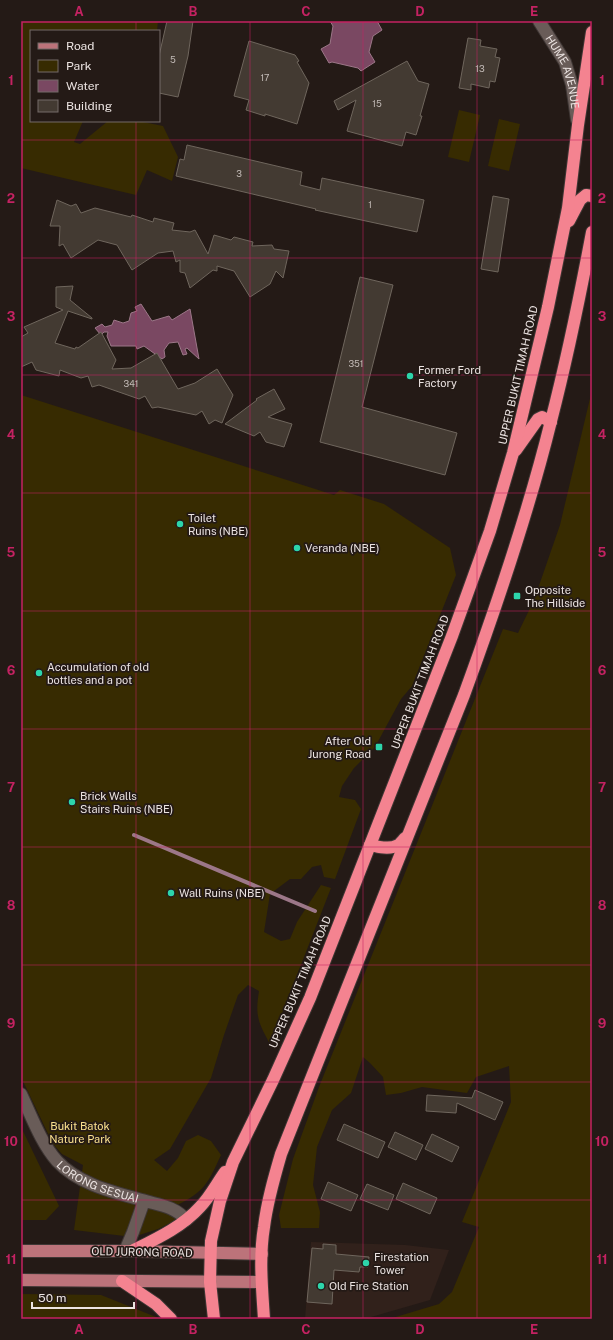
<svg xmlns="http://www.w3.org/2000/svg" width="613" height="1340" viewBox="0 0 613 1340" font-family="'Public Sans',sans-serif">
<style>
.built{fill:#31211b}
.green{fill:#372b01}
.water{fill:#7a4862;stroke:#9c7788}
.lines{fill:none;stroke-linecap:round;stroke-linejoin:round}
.stream{stroke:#9c7788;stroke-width:4}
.building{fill:#433a32;stroke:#6f665d}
.minor-casing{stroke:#3e3634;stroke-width:14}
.major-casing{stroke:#3e3634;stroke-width:14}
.highway-casing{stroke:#3e3634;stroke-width:14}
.minor{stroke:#695c58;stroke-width:12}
.major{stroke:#bc737a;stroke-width:12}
.highway{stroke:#f48390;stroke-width:12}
.grid{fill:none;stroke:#c42262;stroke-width:1;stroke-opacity:0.55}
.poi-dot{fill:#2dd5ab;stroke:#241a16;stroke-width:1.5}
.labels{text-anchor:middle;stroke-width:3.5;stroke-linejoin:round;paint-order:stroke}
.number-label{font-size:9px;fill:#c2bab6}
.street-label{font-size:11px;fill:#ece4e2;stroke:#241a16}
.poi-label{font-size:11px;fill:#ece4e2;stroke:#241a16;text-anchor:start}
.park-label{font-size:11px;fill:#fbe18e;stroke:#241a16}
.neatline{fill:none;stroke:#c42262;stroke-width:1.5}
.grid-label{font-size:13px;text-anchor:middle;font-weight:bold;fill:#c42262}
</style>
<rect width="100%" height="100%" fill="#241a16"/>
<polygon class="built" points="311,1242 405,1245 449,1250 430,1300 364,1319 305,1319"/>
<g class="green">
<polygon points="21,21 158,21 157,31 31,31 31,121 83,121 74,142 80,144 108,121 138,121 163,126 178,157 172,181 147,170 136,195 21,168"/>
<polygon points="459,110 480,115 469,162 448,157"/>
<polygon points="499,119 520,124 509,171 488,166"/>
<polygon points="592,390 592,1319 389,1319 439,1304 452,1292 479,1227 462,1222 511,1102 509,1066 476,1077 467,1093 422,1087 401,1093 386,1095 383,1077 370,1063 363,1057 351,1093 332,1110 317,1147 313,1185 320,1212 319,1228 281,1228 279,1215 293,1159 319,1087 503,629 518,633 534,600 560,525"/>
<path d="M21 395 334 495 340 490 384 504 450 548 456 575 412 686 401 699 375 747 354 768 342 786 339 797 355 800 361 809 335 879 324 877 321 865 312 867 301 879H290L270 894 264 932 281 941 290 939 297 922 321 885 331 888 270 1044C258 1022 255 1016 259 991L248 985 238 995 224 1035 211 1078 170 1149 154 1160 167 1171 178 1158 186 1141 198 1135 211 1141 221 1155C208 1183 205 1192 175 1206L184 1216 158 1229 133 1237 74 1230 83 1165 62 1154 53 1144 21 1077Z"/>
<polygon points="21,1127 59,1206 46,1220 21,1220"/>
<polygon points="21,1294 101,1295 161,1319 21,1319"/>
</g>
<g class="water">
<polygon points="330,21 377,21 382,30 373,36 369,52 375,62 361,71 358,68 332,62 329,63 321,49 330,44 333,26"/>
<polygon points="141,304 152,321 169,316 172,320 190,309 199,359 187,348 185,349 187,354 183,355 178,342 169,343 164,350 165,357 162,359 144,346 137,349 136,346 111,346 107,336 108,332 104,332 101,335 95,328 102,324 105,327 112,325 114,320 123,323 129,321 131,313 137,311 135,307"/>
</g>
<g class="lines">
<polyline class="stream" points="134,835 315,911"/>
</g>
<g class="building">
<polygon points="167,21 193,21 188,56 178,97 159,93 159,56"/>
<polygon points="468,38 481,40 480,46 497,49 495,57 500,58 495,82 490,81 489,88 471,84 471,90 459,88"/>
<polygon points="249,41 295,55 299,61 297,62 309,83 297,124 265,114 265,116 246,110 249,100 234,96"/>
<polygon points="407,61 418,81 429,84 420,116 422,116 416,135 406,132 402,146 347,131 356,100 338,110 334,101"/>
<polygon points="187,145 302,172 300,185 320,190 322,178 424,200 417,232 315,210 316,209 176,176 180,159 184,160"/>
<polygon points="493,196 509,199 498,272 481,269"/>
<polygon points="57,200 71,206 76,204 81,213 95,208 131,217 132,215 153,222 154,218 174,223 172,230 190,232 195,230 208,254 214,235 231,240 234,237 253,242 252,246 272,245 274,249 289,251 283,278 276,271 270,284 250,297 234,271 217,266 217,271 213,270 190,288 185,273 180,272 180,260 176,262 173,251 158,253 132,270 117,245 98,240 71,258 63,244 59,246 60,226 50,226"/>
<polygon points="360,277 393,285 362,407 457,433 445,475 320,442"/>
<polygon points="73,286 70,300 92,318 92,319 68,311 55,343 75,349 76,347 78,348 101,332 116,360 112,369 131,368 157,353 178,389 195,383 217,369 233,395 222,423 215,420 209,424 202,411 196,415 158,407 152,408 145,396 139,399 99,385 92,387 88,376 81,378 60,370 59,376 36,370 32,362 21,367 21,337 28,333 24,327 63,310 56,307 56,287"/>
<polygon points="274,389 285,409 268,417 292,424 284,447 266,442 260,432 254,436 225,424 257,400 256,399"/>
<polygon points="475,1090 503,1102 495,1120 457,1103 456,1113 426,1111 427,1095 472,1098"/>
<polygon points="344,1124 385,1142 378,1158 337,1140"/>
<polygon points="395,1132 423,1145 416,1160 388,1147"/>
<polygon points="432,1134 459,1147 452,1162 425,1149"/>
<polygon points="328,1182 358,1195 351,1211 321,1199"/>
<polygon points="403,1183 437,1198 430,1214 396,1199"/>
<polygon points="367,1184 394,1195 388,1210 360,1199"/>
<polygon points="323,1244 336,1245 336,1254 369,1257 368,1267 360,1267 359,1272 334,1270 332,1304 307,1302 312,1248 323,1249"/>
</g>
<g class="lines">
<defs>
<g id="minor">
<path id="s1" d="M539 21 565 62 572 85 577 120"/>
<path id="s2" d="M21 1094C31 1115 41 1143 57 1161 78 1184 113 1192 142 1200 158 1205 175 1206 186 1220"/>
<polyline points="125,1251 133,1232 144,1201"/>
</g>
<g id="major">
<polyline points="21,1251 132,1251 262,1254"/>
<polyline points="21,1280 261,1282"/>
</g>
<g id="highway">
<polyline points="569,221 580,200 586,195 592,196"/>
<polyline points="516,450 538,419 542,417 551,422"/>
<path d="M370 845C378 847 390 850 398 845 400 844 403 840 405 838"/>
<path d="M132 1251C156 1239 182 1227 200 1207 210 1197 217 1183 225 1172"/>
<polyline points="122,1281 156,1304 171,1319"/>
<polyline points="214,1319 210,1282 211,1241 220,1201 233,1162 273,1080 310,998 452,636 490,531 513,453 548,307 568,208 578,125 592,32"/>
<path d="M264 1319C262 1288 259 1257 264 1227 267 1202 274 1178 281 1154L464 695C497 605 528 514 551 421 567 359 580 296 592 232"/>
</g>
</defs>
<use href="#minor" class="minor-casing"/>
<use href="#major" class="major-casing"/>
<use href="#highway" class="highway-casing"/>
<use href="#minor" class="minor"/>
<use href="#major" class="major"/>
<use href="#highway" class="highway"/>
</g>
<path class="grid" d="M136 21V31M250 21V1319M363 21V1319M477 21V1319M136 121V1319M21 140H592M21 258H592M21 375H592M21 493H592M21 611H592M21 729H592M21 847H592M21 965H592M21 1082H592M21 1200H592"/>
<g class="poi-dot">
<circle cx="410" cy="376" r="4"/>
<circle cx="180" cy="524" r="4"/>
<circle cx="297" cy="548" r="4"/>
<rect x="513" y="592" width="8" height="8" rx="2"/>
<circle cx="39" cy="673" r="4"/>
<rect x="375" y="743" width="8" height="8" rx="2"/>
<circle cx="72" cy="802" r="4"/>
<circle cx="171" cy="893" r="4"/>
<circle cx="366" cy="1263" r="4"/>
<circle cx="321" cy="1286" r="4"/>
</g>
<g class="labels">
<g class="number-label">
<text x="173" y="63">5</text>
<text x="480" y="72">13</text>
<text x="265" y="81">17</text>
<text x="377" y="107">15</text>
<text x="239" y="177">3</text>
<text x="370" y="208">1</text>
<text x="356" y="367">351</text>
<text x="131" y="387">341</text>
</g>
<g class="street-label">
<text dy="4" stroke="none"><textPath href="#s1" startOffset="57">HUME AVENUE</textPath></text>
<text transform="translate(518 375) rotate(-77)" y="4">UPPER BUKIT TIMAH ROAD</text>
<text transform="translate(420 682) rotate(-69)" y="4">UPPER BUKIT TIMAH ROAD</text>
<text transform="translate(300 982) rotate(-67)" y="4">UPPER BUKIT TIMAH ROAD</text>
<text dy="4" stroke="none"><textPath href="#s2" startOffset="123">LORONG SESUAI</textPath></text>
<text transform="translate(142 1252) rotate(1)" y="4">OLD JURONG ROAD</text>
</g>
<g class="poi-label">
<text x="418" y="374">Former Ford<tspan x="418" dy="13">Factory</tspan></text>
<text x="188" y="522">Toilet<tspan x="188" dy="13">Ruins (NBE)</tspan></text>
<text x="305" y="552">Veranda (NBE)</text>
<text x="525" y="594">Opposite<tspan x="525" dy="13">The Hillside</tspan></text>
<text x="47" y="671">Accumulation of old<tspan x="47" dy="13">bottles and a pot</tspan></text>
<text x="371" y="745" text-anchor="end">After Old<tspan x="371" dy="13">Jurong Road</tspan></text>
<text x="80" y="800">Brick Walls<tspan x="80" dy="13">Stairs Ruins (NBE)</tspan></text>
<text x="179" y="897">Wall Ruins (NBE)</text>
<text x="374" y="1261">Firestation<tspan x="374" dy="13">Tower</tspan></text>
<text x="329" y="1290">Old Fire Station</text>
</g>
<g class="park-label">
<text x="80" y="1130">Bukit Batok<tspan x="80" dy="13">Nature Park</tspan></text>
</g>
</g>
<rect width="613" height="1340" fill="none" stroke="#241a16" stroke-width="44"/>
<rect x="30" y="30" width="130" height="92" fill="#241a16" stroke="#746b68"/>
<rect x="38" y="43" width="20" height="6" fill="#bc737a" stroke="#746b68"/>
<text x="66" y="50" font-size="12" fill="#ece4e2">Road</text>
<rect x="38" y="60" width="20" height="12" fill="#372b01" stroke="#746b68"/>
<text x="66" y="70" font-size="12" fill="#ece4e2">Park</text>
<rect x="38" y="80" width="20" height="12" fill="#7a4862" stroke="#746b68"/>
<text x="66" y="90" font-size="12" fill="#ece4e2">Water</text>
<rect x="38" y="100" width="20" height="12" fill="#433a32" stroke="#746b68"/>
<text x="66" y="110" font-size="12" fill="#ece4e2">Building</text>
<path d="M32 1302v6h102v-6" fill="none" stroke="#ece4e2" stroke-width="2"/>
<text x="38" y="1302" font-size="12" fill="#ece4e2" stroke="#241a16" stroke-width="3" paint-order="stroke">50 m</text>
<rect x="22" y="22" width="569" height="1296" class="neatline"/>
<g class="grid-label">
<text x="79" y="16">A</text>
<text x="193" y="16">B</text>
<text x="306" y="16">C</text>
<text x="420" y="16">D</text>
<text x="534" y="16">E</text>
<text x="11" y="85">1</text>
<text x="602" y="85">1</text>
<text x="11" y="203">2</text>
<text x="602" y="203">2</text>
<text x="11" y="321">3</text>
<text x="602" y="321">3</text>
<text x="11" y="439">4</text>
<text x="602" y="439">4</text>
<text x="11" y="557">5</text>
<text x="602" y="557">5</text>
<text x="11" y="675">6</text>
<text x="602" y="675">6</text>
<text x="11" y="792">7</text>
<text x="602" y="792">7</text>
<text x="11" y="910">8</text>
<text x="602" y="910">8</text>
<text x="11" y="1028">9</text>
<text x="602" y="1028">9</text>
<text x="11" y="1146">10</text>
<text x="602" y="1146">10</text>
<text x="11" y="1264">11</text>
<text x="602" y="1264">11</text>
<text x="79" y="1334">A</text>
<text x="193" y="1334">B</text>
<text x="306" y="1334">C</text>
<text x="420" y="1334">D</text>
<text x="534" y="1334">E</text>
</g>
</svg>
